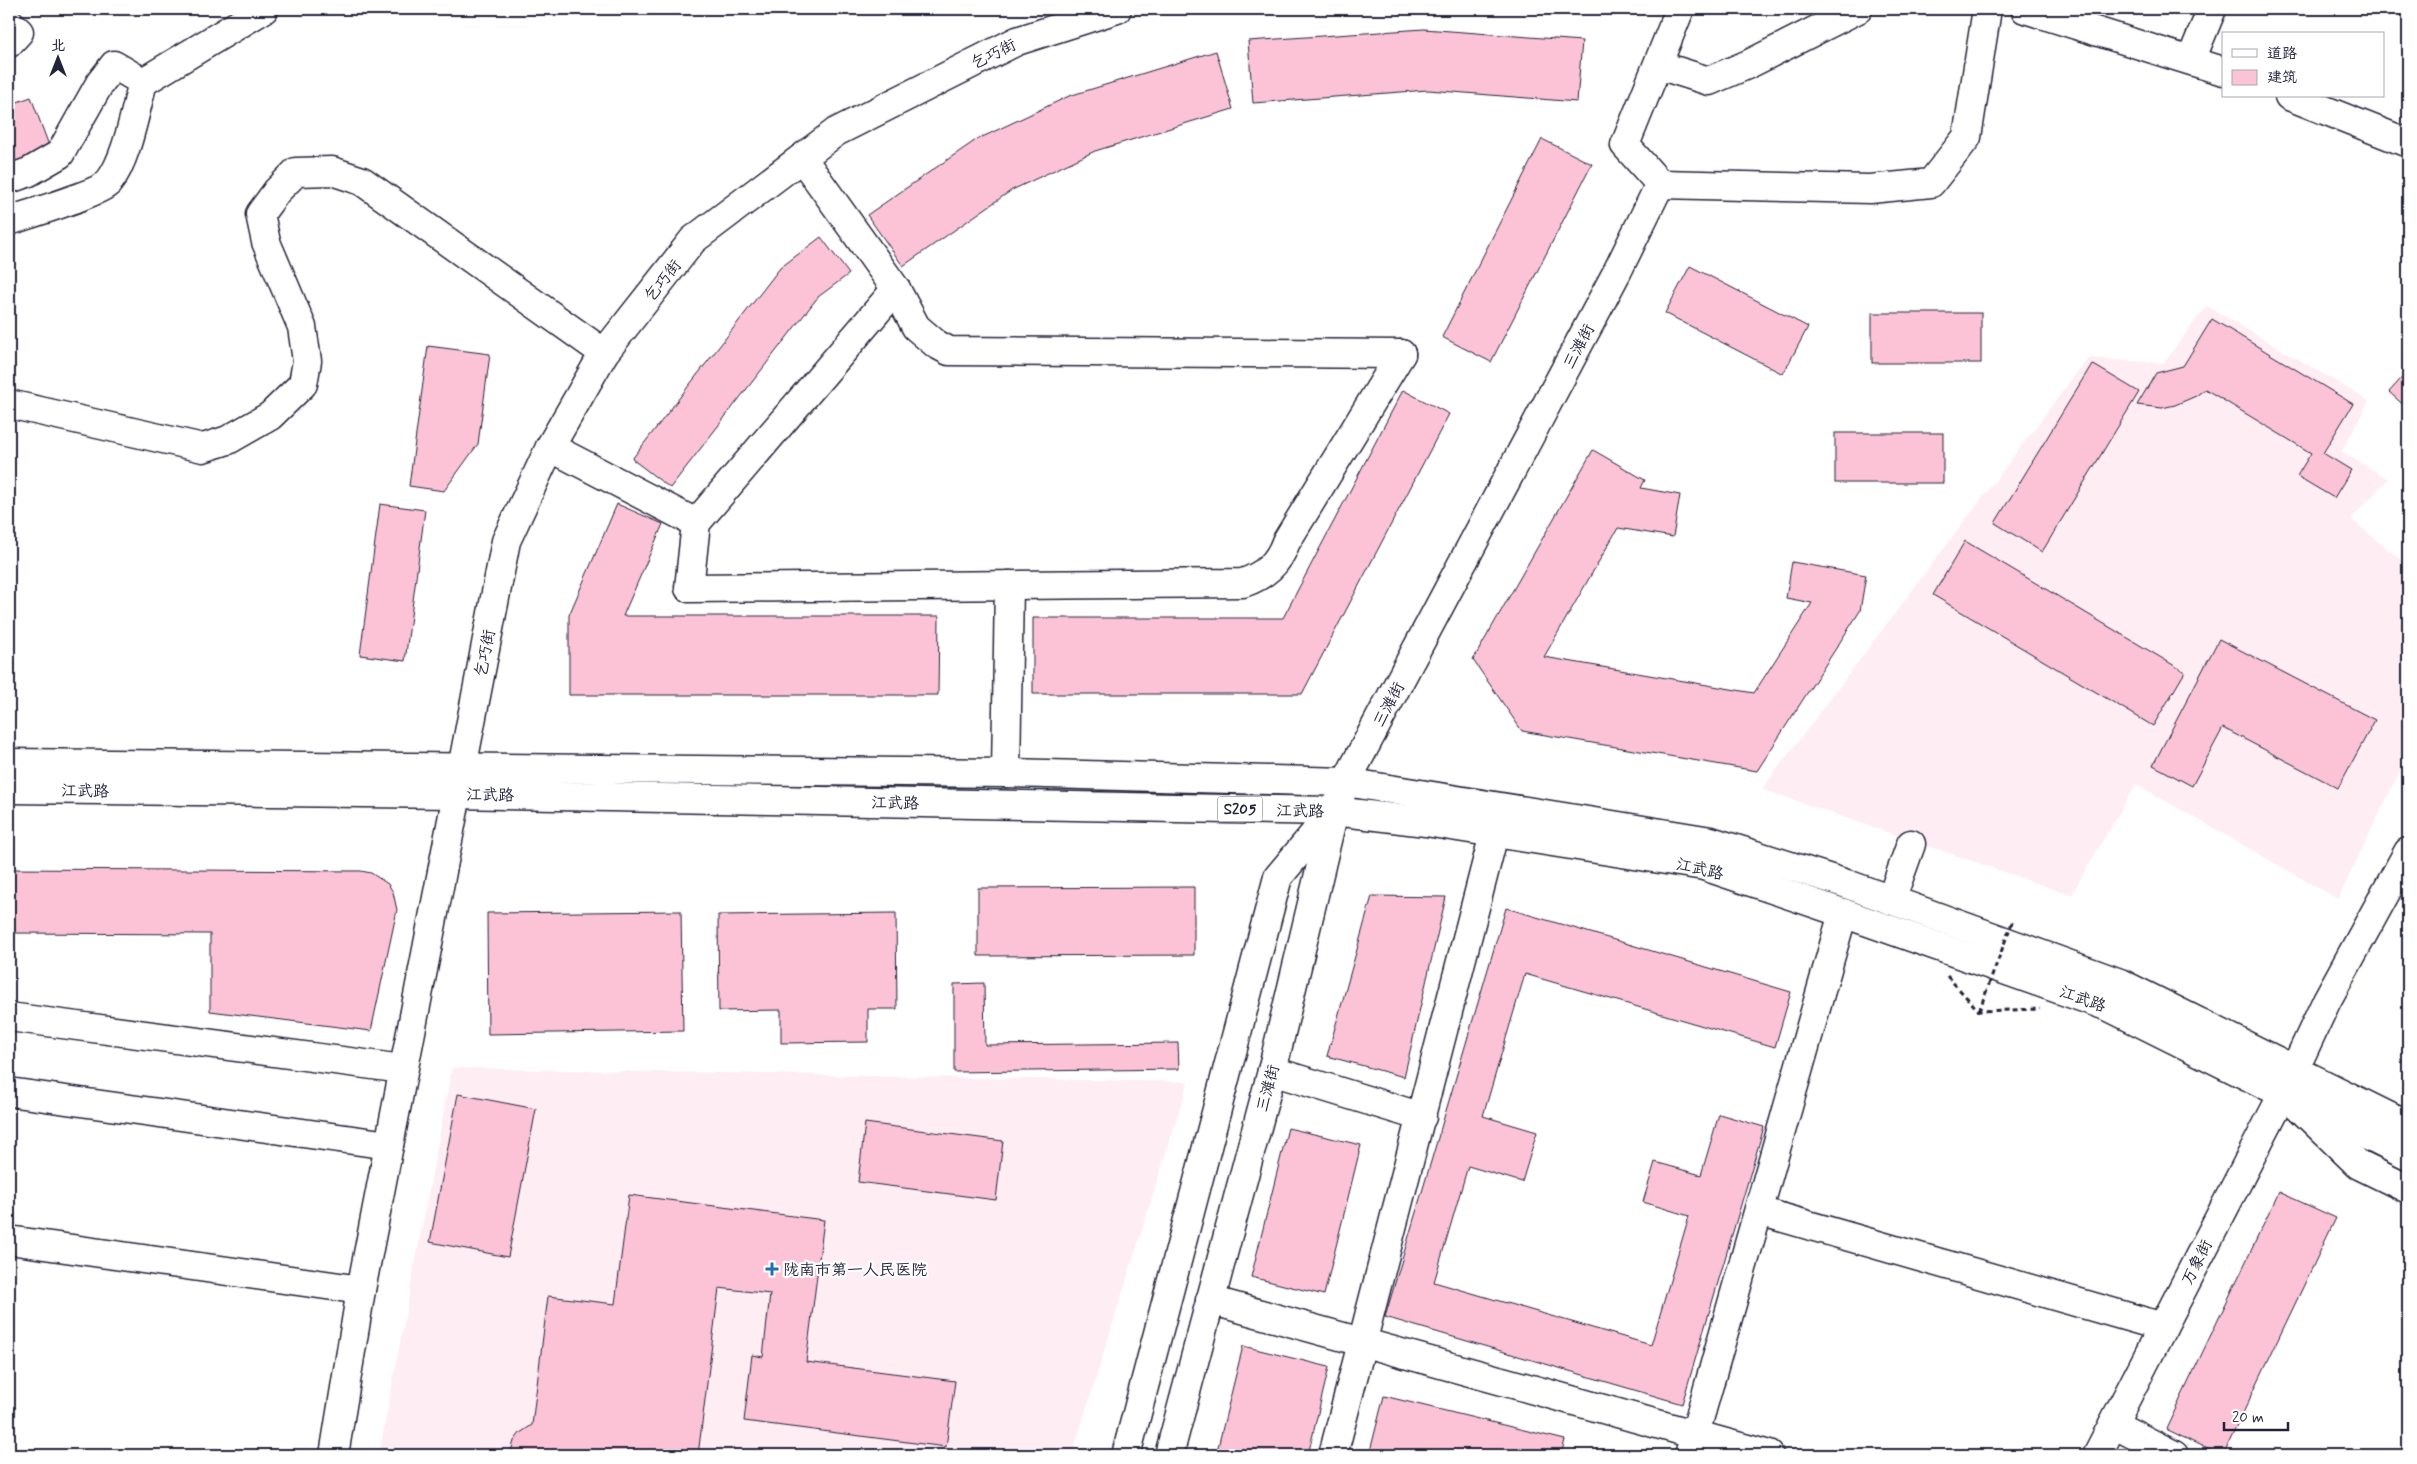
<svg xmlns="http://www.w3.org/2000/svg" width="2417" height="1464" viewBox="0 0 2417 1464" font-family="Mynerve,'LXGW WenKai TC',sans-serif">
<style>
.built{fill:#feedf3}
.building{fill:#fcc3d7;stroke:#22223b}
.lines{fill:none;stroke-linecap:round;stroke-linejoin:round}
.minor-casing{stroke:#22223b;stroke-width:31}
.major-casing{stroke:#22223b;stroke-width:31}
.path{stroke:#22223b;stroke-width:3;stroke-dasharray:5 4;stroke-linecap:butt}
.minor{stroke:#fff;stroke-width:28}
.major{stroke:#fff;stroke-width:28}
.path-bridge{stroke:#22223b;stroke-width:3;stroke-dasharray:5 4;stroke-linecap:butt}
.poi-dot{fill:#1f6fb2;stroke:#fff;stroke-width:2}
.labels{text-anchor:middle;stroke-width:4.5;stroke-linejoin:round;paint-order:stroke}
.shield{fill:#fff;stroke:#646476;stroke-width:1}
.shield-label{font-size:15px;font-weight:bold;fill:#22223b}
.street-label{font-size:16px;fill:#22223b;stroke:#fff}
.poi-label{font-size:16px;fill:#22223b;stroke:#fff;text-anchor:start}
</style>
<rect width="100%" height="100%" fill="#fff"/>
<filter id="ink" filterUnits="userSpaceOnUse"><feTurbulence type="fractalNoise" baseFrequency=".02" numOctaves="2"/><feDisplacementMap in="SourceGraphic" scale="10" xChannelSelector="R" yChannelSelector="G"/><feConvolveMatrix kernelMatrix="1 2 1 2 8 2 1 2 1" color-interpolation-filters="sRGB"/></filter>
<g filter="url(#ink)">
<g class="built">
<polygon points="2207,306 2369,401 2341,452 2388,479 2351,519 2408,566 2408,754 2338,899 2136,784 2071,895 1762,789 2088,358 2163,363"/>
<polygon points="452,1068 1188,1082 1072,1455 379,1455"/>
</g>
<g class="building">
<polygon points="1424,29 1582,41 1577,102 1428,90 1253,103 1248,41"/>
<polygon points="1216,51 1233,109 1095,151 1012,190 903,266 867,215 976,140 1069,96"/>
<polygon points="31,97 51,151 9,167 9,105"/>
<polygon points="1542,139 1592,164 1491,362 1442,337"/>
<polygon points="821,237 849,274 818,297 670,488 632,459 780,268"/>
<polygon points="1690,266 1808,327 1783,374 1665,313"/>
<rect x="1872" y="313" width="109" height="50"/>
<polygon points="2212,319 2353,404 2323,453 2351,470 2334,498 2297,476 2311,453 2205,389 2196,396 2175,405 2162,408 2137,405 2156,373 2183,366"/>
<polygon points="428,346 490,354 478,444 444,491 409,486"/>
<polygon points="2092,364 2139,392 2042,552 1995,523"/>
<polygon points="2408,371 2408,409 2389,392"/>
<polygon points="1403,390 1449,414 1302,694 1033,694 1033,618 1283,618"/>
<rect x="1835" y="433" width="108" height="50"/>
<polygon points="1593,450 1645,480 1641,488 1680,495 1673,537 1618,528 1544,657 1754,693 1812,603 1786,598 1792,562 1866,575 1860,611 1757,771 1522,731 1473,660"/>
<polygon points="380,504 425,510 405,661 360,655"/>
<polygon points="617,504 663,524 623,616 939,616 938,695 569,695 569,615"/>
<polygon points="1965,541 2185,672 2153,726 1933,595"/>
<polygon points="2219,639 2375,720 2338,788 2223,728 2192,786 2153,765"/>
<polygon points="9,869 361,871 371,873 388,884 393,892 397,910 371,1031 210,1011 210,934 9,933"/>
<polygon points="1194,887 1194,955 978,956 978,888"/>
<polygon points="1372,896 1446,897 1404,1077 1327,1056"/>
<polygon points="1506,908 1791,992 1775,1047 1525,974 1483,1116 1537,1132 1522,1182 1468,1166 1434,1282 1651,1345 1689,1216 1643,1202 1655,1162 1701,1175 1719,1114 1764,1127 1682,1404 1385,1317"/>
<polygon points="681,911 683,1031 488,1034 487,913"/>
<polygon points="896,913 897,1009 868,1009 868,1042 781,1043 781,1010 719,1011 718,915"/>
<polygon points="984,983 985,1045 1178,1043 1179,1069 954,1072 954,984"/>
<polygon points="458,1094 536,1109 508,1257 430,1242"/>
<polygon points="865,1123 1003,1141 996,1200 858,1182"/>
<polygon points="1288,1128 1361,1145 1324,1295 1251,1277"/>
<polygon points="2279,1192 2336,1218 2223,1455 2220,1455 2166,1429"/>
<polygon points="629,1195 824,1220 806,1362 955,1381 946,1447 744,1421 752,1355 763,1357 770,1294 719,1288 698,1455 510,1455 514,1441 520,1433 532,1425 548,1296 615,1304"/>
<polygon points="1243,1346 1329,1367 1308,1455 1216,1455"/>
<polygon points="1384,1396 1565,1440 1561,1455 1429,1455 1409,1451 1408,1455 1369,1455"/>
</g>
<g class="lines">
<defs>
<g id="minor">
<polyline points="2025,9 2223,71"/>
<polyline points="9,22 19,32 9,43"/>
<polyline points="2191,60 2212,9"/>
<polyline points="1658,65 1709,81 1749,64 1858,9"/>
<polyline points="2289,96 2408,143"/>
<polyline points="802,158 896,289 916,327 936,344 949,351 1401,354"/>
<polyline points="9,179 29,172 60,154 100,83 114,65 143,82"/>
<polyline points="1660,184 1870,189 1931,183 1967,137 1987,9"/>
<path d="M9 221C26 215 99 193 108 183 127 160 135 111 143 82L264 9"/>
<path d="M896 289 696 523 689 588 1243 583C1265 575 1278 564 1286 542L1401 354"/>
<polyline points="9,404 203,448 228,440 270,416 303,384 307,361 302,327 266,242 260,214 277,191 296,172 332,171 362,181 604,353"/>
<polyline points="550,447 696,523"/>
<polyline points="1006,773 1009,585"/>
<polyline points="1891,900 1911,844"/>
<polyline points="9,1017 403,1069"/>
<polyline points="1272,1071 1422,1117"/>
<polyline points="9,1092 389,1145"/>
<polyline points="2294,1102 2359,1165 2408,1189"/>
<polyline points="1759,1211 2163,1327"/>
<polyline points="9,1240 361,1290"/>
<polyline points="1210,1300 1769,1455"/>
<polyline points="2113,1424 2174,1455"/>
<polyline points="334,1455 361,1290 506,541 550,447 604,353 693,240 836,132 1017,41 1117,9"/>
<polyline points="1126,1455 1278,877 1330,815"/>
<polyline points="1169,1455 1272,1071 1334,811 1346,782 1617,272 1660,184 1625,145 1680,9"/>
<polyline points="1333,1455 1494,834"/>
<polyline points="1689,1455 1843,913"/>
<polyline points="2097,1455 2284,1092 2327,1000 2408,852"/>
</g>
<g id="major">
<polyline points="9,763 1006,773 1346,782 1711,841 1847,884 2120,983 2408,1126"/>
<polyline points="9,789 455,794 1334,811 1426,822 1704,866 1843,913 2109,1007 2408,1156"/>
</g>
</defs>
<use href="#minor" class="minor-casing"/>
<use href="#major" class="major-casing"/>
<polyline class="path" points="1947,976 1979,1011 2040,1009"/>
<use href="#minor" class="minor"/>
<use href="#major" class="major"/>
<polyline class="path-bridge" points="1979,1011 2013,920"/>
</g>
</g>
<path class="poi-dot" d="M769.5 1261.5h5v5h5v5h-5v5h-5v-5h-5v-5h5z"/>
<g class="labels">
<rect class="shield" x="1217.5" y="796.5" width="45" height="25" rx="4"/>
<g class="shield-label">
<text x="1240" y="814">S205</text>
</g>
<g class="street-label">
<text transform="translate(993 53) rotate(-26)" y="6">乞巧街</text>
<text transform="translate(662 280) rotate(-51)" y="6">乞巧街</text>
<text transform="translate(1578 346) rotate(-62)" y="6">三滩街</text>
<text transform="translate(484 653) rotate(-79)" y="6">乞巧街</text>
<text transform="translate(1388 704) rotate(-62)" y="6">三滩街</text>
<text transform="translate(85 790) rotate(1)" y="6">江武路</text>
<text transform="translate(490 794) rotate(1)" y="6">江武路</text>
<text transform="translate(895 802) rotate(1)" y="6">江武路</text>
<text transform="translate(1300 810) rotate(1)" y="6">江武路</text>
<text transform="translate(1700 868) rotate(13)" y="6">江武路</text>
<text transform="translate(2083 998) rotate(20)" y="6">江武路</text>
<text transform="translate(1267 1088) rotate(-75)" y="6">三滩街</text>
<text transform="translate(2196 1262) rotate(-63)" y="6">万象街</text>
</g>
<g class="poi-label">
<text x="783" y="1275">陇南市第一人民医院</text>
</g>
</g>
<rect width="2417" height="1464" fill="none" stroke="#fff" stroke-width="30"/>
<rect x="15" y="15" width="2387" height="1434" fill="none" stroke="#22223b" stroke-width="2" filter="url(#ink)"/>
<rect x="2222" y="32" width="162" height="65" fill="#ffffff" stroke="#a7a7b1"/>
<rect x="2232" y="49" width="25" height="8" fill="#ffffff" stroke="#a7a7b1"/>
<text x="2267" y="58" font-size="15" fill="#22223b">道路</text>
<rect x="2232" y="70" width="25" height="15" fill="#fcc3d7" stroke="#a7a7b1"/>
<text x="2267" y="82" font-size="15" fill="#22223b">建筑</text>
<g transform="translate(58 58)" stroke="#ffffff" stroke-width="4" paint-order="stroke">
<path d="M0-4L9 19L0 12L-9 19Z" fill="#22223b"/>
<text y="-8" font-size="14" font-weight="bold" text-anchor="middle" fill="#22223b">北</text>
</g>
<path d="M2224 1422v8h64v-8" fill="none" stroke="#22223b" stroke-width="2.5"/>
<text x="2232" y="1422" font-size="15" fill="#22223b" stroke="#ffffff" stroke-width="4" paint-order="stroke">20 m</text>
</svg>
